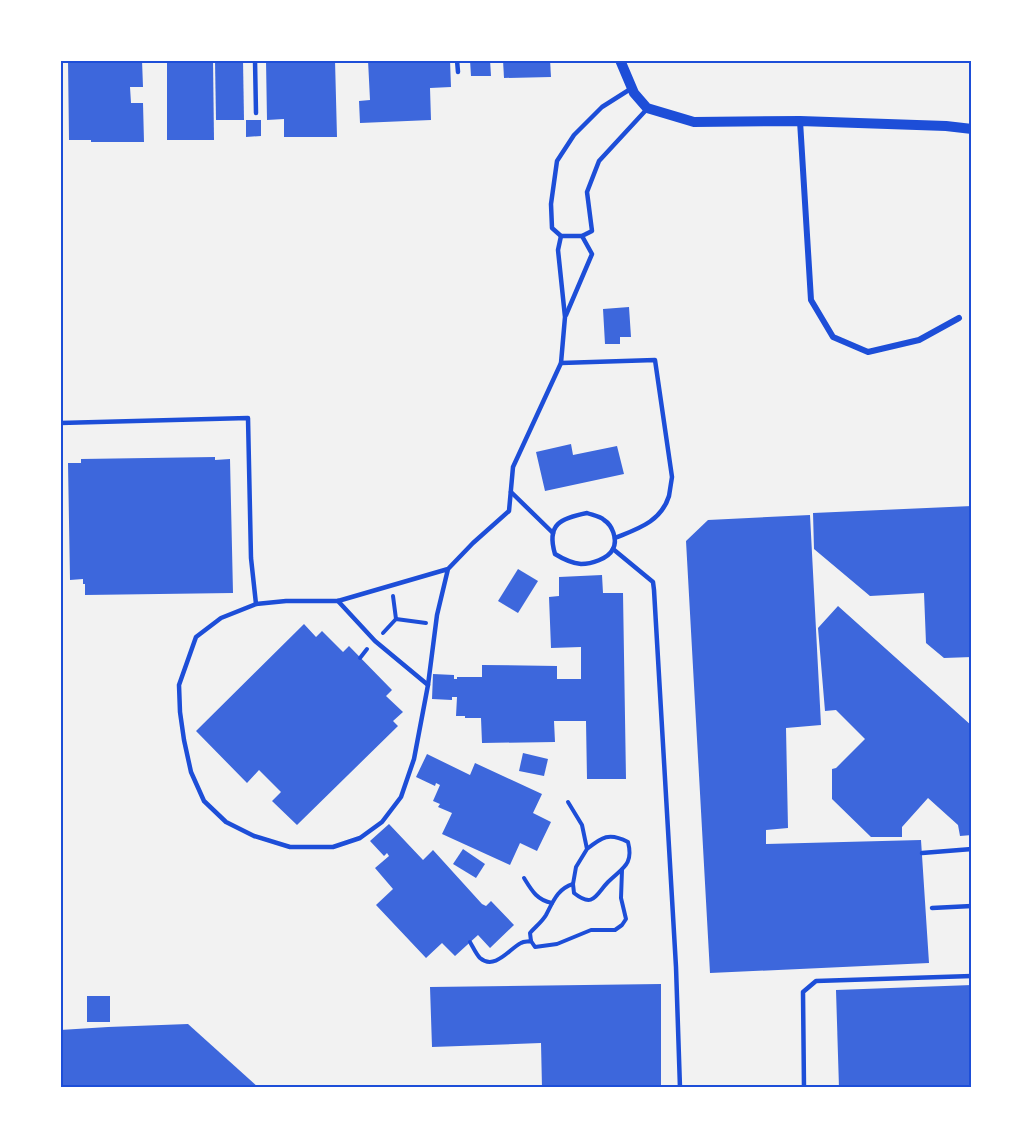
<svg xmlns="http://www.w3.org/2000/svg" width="1032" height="1148" viewBox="0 0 1032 1148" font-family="'DejaVu Sans',sans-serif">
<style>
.building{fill:#3d67dc}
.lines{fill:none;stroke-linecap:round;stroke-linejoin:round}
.path{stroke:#1d4ed8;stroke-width:4}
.service{stroke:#1d4ed8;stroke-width:4.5}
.minor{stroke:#1d4ed8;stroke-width:6}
.tertiary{stroke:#1d4ed8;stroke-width:10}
.neatline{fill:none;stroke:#1d4ed8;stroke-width:2}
</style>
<rect width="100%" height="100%" fill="#f2f2f2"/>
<g class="building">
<polygon points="68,60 142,60 143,87 130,87 131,103 143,103 144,142 91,142 91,140 69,140"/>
<polygon points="167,60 213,60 214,140 167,140"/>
<polygon points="215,60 243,60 244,120 216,120"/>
<polygon points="266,60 335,60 337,137 284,137 284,119 267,120"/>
<polygon points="368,60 450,60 451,87 430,88 431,120 360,123 359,101 370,100"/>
<polygon points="470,60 490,60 491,76 471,76"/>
<polygon points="503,60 550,60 551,77 504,78"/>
<polygon points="246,120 261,120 261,136 246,137"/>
<polygon points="629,307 631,337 620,337 620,344 605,344 603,309"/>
<polygon points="571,444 573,455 617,446 624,474 545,491 536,452"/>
<polygon points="215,457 215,460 230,459 233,593 85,595 85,584 83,584 83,579 70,580 68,463 81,463 81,459"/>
<polygon points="972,506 972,657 944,658 926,643 924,593 870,596 814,549 813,513"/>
<polygon points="810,515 821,725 786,728 788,828 766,830 766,844 921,840 929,963 710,973 686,541 708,520"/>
<polygon points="518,569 538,581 518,613 498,601"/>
<polygon points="602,575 603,593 623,593 626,779 587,779 586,721 554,721 555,742 482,743 481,718 465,718 465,716 456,716 457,697 452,697 452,700 432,699 433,674 454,675 454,679 457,679 457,677 482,677 482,665 557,666 557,679 581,679 581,647 551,648 549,597 559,596 559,577"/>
<polygon points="838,606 972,726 972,835 960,836 958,825 928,798 902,827 902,837 871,837 832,799 832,769 836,768 865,739 836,710 825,711 818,628"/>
<polygon points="304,624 316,637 322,631 343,652 349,646 392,690 386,696 403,712 393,721 398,726 297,825 272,801 281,792 259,770 247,783 196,731"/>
<polygon points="523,753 548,759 544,776 519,771"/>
<polygon points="427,754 470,775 475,763 542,794 533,813 551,822 537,851 520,843 510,865 442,834 452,813 438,807 440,804 433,801 440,785 436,783 435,786 416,777"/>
<polygon points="389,824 423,860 433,850 482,904 486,906 491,901 514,925 490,948 478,935 455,956 442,943 426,958 376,905 393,889 375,868 389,856 387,853 384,856 370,841"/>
<polygon points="463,849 485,864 476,878 453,864"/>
<polygon points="661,984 661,1088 542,1088 541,1043 432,1047 430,987"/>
<polygon points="972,985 972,1088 839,1088 836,990"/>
<rect x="87" y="996" width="23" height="26"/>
<polygon points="188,1024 259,1088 60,1088 60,1030 108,1027"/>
</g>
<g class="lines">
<g class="path">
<polyline points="393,596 396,619"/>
<polyline points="383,633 396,619 426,623"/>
<polyline points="360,658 367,649"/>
<path d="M568 802 582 825 587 849 576 867 573 884 574 893C594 909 596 894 608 882 622 868 634 865 628 842 609 832 602 837 587 849"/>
<path d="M524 878C532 891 537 900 552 903"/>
<path d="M573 884C557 889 553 902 546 915 542 922 535 927 530 933L531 941 535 947 557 944 591 930H615L622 925 626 919 621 898 622 870"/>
<path d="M470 942C473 947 476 954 480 958 495 971 510 948 521 943 524 941 528 942 531 941"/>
</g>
<g class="service">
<polyline points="255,60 256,113"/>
<polyline points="457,60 458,72"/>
<polyline points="632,88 602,107 574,135 557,161 551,204 552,228 561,236 582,236 592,231 587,192 599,161 647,109"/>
<polyline points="60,110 60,129"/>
<polyline points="566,315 592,254 582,236"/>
<path d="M561 363 655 360 672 477C671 483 670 490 669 496 661 522 637 529 615 538"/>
<polyline points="60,423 248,418 251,558 256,604"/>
<polyline points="511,492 553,533"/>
<path d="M587 513C592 515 600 516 604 520 612 525 618 539 613 549 608 559 591 564 581 564 571 563 563 559 555 554 546 524 561 518 587 513Z"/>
<polyline points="613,549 653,582 654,590 676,967 680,1088"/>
<polyline points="448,569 437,615 428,685 414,759 401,797 382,822 360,838 333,847 290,847 254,836 226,822 204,801 191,772 184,740 180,712 179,685 196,637 221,618 256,604 286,601 338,601 448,569 473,543 509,511 513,467 561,363 565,317 558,250 561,236"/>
<polyline points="338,601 375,641 428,685"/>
<polyline points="922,853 972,849"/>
<polyline points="932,908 972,906"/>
<polyline points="804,1088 803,992 816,981 972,976"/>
</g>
<polyline class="minor" points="800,121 811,300 833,337 868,352 919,340 959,318"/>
<polyline class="tertiary" points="620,60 634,93 647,108 694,122 800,121 946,126 972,129"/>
</g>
<rect width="1032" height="1148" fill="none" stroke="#ffffff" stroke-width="123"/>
<rect x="62" y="62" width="908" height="1024" class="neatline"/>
</svg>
